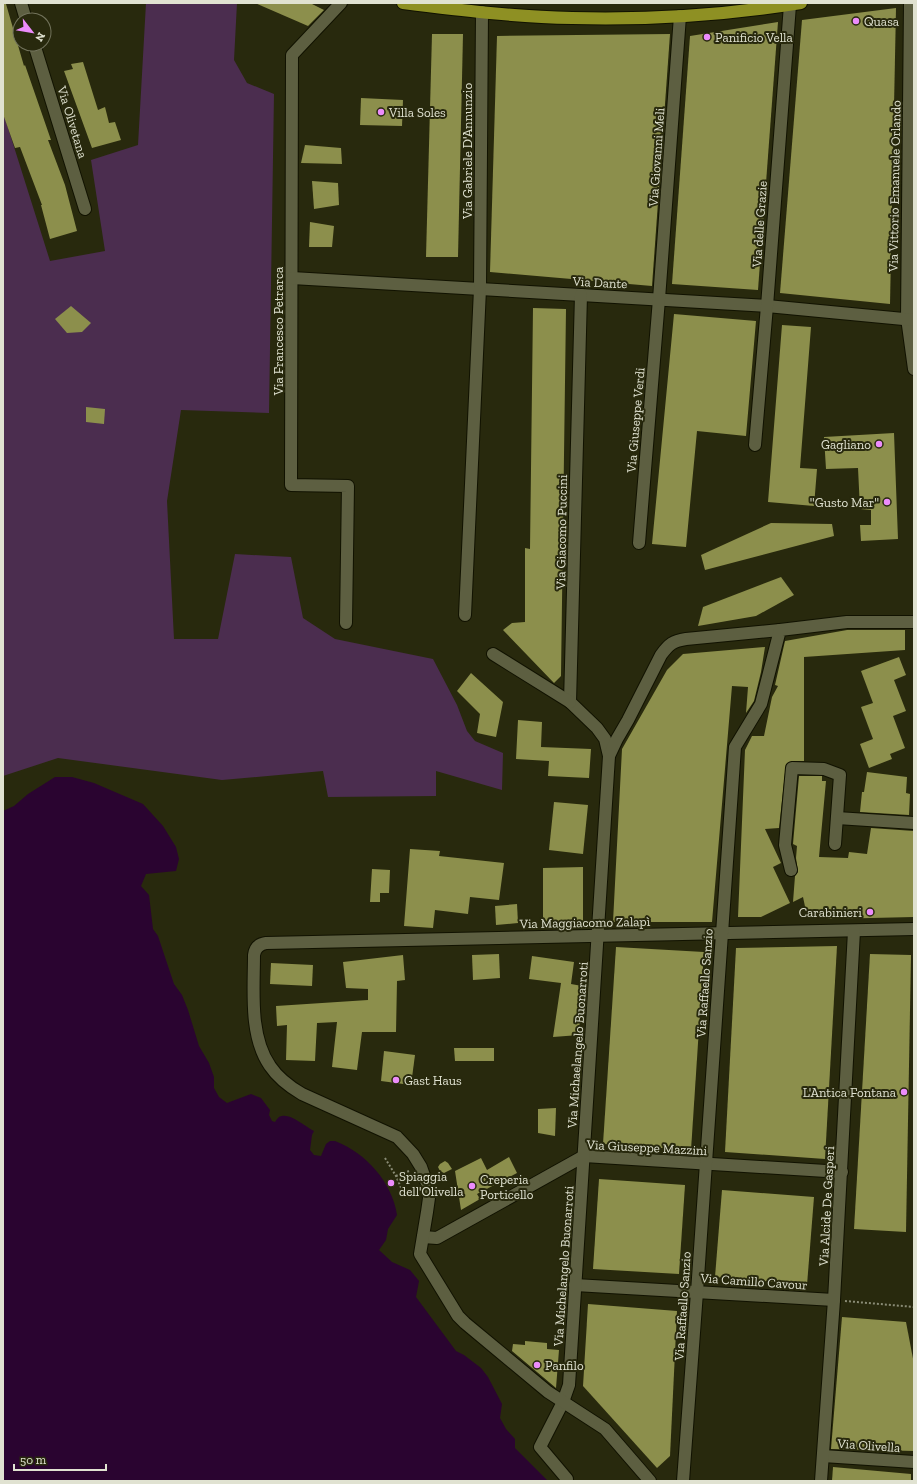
<svg xmlns="http://www.w3.org/2000/svg" width="917" height="1484" viewBox="0 0 917 1484" font-family="'Zilla Slab',serif">
<style>
.green{fill:#4b2d4f}
.water{fill:#2a0430}
.building{fill:#8c8f4c}
.lines{fill:none;stroke-linecap:round;stroke-linejoin:round}
.minor-casing{stroke:#111200;stroke-width:14}
.major-casing{stroke:#111200;stroke-width:14}
.path{stroke:#8a8c76;stroke-width:2;stroke-dasharray:2 2;stroke-linecap:butt}
.minor{stroke:#5d5f41;stroke-width:12}
.major{stroke:#8e9023;stroke-width:12}
.poi-dot{fill:#ec8cfb;stroke:#28290d;stroke-width:1.5}
.labels{text-anchor:middle;stroke-width:4;stroke-linejoin:round;paint-order:stroke}
.poi-label{font-size:13px;fill:#e0e2d1;stroke:#28290d;text-anchor:start}
.street-label{font-size:13px;fill:#e0e2d1;stroke:#28290d}
</style>
<rect width="100%" height="100%" fill="#28290d"/>
<polygon class="green" points="146,3 237,3 234,60 247,83 274,94 269,413 181,410 167,501 174,639 218,639 235,554 291,557 303,618 335,639 433,659 457,705 467,731 475,741 503,753 502,790 436,771 436,796 328,797 323,771 222,780 58,758 3,776 3,112 50,261 105,251 91,160 138,145"/>
<path class="water" d="M55 777H72L94 783 143 804 163 826 176 847 179 859 176 871 146 874 141 886 149 895 153 929 158 936 174 984 182 995 188 1010 199 1046 209 1063 214 1077V1088L219 1097 227 1103 251 1094 261 1098 270 1110 269 1115 272 1121 275 1122C277 1119 279 1116 282 1116 291 1114 306 1127 314 1131L312 1135 310 1150 314 1155 321 1156 326 1144 330 1141H335C366 1153 392 1182 397 1215L388 1229 386 1240 379 1250 392 1262 410 1270 419 1281 416 1297 456 1351 464 1355 481 1368 488 1377 502 1404 500 1418 506 1429 515 1439V1448L548 1481H3V811L14 806 28 794Z"/>
<g class="building">
<polygon points="255,3 310,3 324,10 308,26"/>
<polygon points="3,4 6,4 24,66 25,65 51,140 48,140 65,185 77,231 50,239 41,205 42,205 20,147 15,148 3,114"/>
<polygon points="896,8 890,304 780,293 802,20"/>
<polygon points="778,22 758,290 672,284 690,36"/>
<polygon points="432,34 463,34 458,257 426,257"/>
<polygon points="670,34 652,286 490,272 497,36"/>
<polygon points="83,62 98,110 105,107 109,123 115,122 121,140 92,148 64,71 73,69 71,64"/>
<polygon points="361,98 403,100 402,126 360,125"/>
<polygon points="305,145 341,148 342,164 301,163"/>
<polygon points="312,181 338,183 339,205 314,209"/>
<polygon points="310,222 334,226 332,247 309,247"/>
<polygon points="71,306 91,323 82,332 67,333 55,319"/>
<polygon points="533,308 566,309 561,676 554,683 503,630 512,623 525,622 525,548 530,549"/>
<polygon points="674,314 756,321 746,436 697,431 686,547 652,544"/>
<polygon points="782,325 811,327 800,468 817,469 814,506 768,502"/>
<polygon points="86,407 105,409 104,424 86,422"/>
<polygon points="894,433 898,539 861,541 860,525 871,525 871,510 860,509 858,468 826,469 824,437"/>
<polygon points="771,523 832,524 834,536 705,570 701,555"/>
<polygon points="781,577 794,595 756,616 698,626 703,607"/>
<polygon points="847,630 905,630 905,650 804,657 804,761 792,761 786,764 779,828 765,829 781,863 773,867 790,903 761,917 738,917 745,750 752,736 764,736 772,697 778,686 775,685 785,641"/>
<polygon points="765,647 761,672 754,701 746,713 748,687 732,686 712,922 613,922 622,749 667,670 683,654"/>
<polygon points="899,657 906,675 894,680 906,711 893,716 905,748 890,754 892,759 869,768 860,744 873,739 861,707 873,703 861,671"/>
<polygon points="471,673 503,702 496,737 477,733 480,714 457,691"/>
<polygon points="518,720 542,722 541,747 591,749 589,778 548,776 549,761 516,759"/>
<polygon points="867,772 907,777 906,793 910,794 909,815 860,812 862,792 864,792"/>
<polygon points="799,776 822,776 822,781 826,781 819,857 848,858 849,852 867,854 871,828 914,831 914,917 828,919 828,916 807,916 803,897 793,902 795,876 798,872 796,858 797,846 793,844"/>
<polygon points="554,802 588,805 583,854 549,850"/>
<polygon points="410,849 440,851 439,856 504,863 499,900 470,897 468,914 435,910 433,928 404,926"/>
<polygon points="583,867 583,922 543,923 543,868"/>
<polygon points="372,869 390,870 389,893 380,893 380,902 370,902"/>
<polygon points="517,904 518,923 496,925 495,906"/>
<polygon points="837,946 825,1159 725,1152 736,948"/>
<polygon points="616,947 704,952 691,1150 603,1144"/>
<polygon points="499,954 500,978 473,980 472,955"/>
<polygon points="870,954 911,955 906,1232 854,1229"/>
<polygon points="403,955 405,980 397,981 396,1032 362,1032 357,1070 332,1067 337,1022 317,1023 315,1061 286,1060 287,1025 277,1026 276,1006 368,1000 368,989 346,988 343,962"/>
<polygon points="532,956 574,962 571,984 582,986 579,1035 553,1037 561,983 529,979"/>
<polygon points="271,963 313,965 312,986 270,984"/>
<polygon points="454,1048 494,1048 494,1061 455,1061"/>
<polygon points="384,1051 415,1055 411,1085 381,1081"/>
<polygon points="556,1108 555,1136 538,1133 538,1109"/>
<polygon points="509,1157 517,1173 477,1194 480,1199 461,1210 455,1171 481,1158 487,1170"/>
<polygon points="445,1161 448,1163 452,1169 444,1173 440,1171 438,1167 440,1164"/>
<polygon points="599,1179 685,1185 679,1274 593,1269"/>
<polygon points="722,1190 814,1197 807,1285 715,1277"/>
<polygon points="588,1304 677,1311 670,1456 657,1468 583,1386"/>
<polygon points="842,1317 906,1322 914,1364 914,1451 831,1449"/>
<polygon points="525,1341 547,1343 547,1349 559,1350 556,1388 512,1351 513,1344 525,1345"/>
<polygon points="833,1467 911,1474 911,1481 832,1481"/>
</g>
<g class="lines">
<defs>
<g id="minor">
<polyline points="21,3 26,20"/>
<polyline points="341,3 292,55 291,485 348,486 346,623"/>
<polyline points="910,3 907,318 914,369"/>
<polyline points="34,44 85,209"/>
<polyline points="292,278 767,306 914,320"/>
<polyline points="581,295 570,702 597,728 605,739 609,756"/>
<polyline points="755,445 767,306 790,5"/>
<polyline points="639,543 659,299 680,16"/>
<polyline points="465,615 480,289 482,12"/>
<polyline points="493,654 570,702"/>
<polyline points="837,818 914,823"/>
<polyline points="791,870 785,845 792,768 824,769 840,775 835,844"/>
<polyline points="423,1237 437,1238 584,1156 842,1172"/>
<polyline points="575,1285 834,1300"/>
<polyline points="823,1456 914,1462"/>
<path d="M567 1479 540 1447 563 1402 569 1385 609 756 617 739 628 720 661 655C669 644 673 641 686 639L780 630"/>
<path d="M650 1481 605 1429 548 1392 465 1323 458 1316 420 1254 427 1212 429 1198 427 1184 421 1167 413 1154 397 1137 302 1094C290 1087 278 1078 270 1066 249 1036 254 990 254 955 255 948 259 944 266 943L914 929"/>
<polyline points="683,1481 697,1292 735,747 761,704 780,630 847,622 914,622"/>
<polyline points="821,1481 834,1300 854,931"/>
</g>
<path id="major" d="M403 3C459 10 515 17 572 18 648 20 726 15 801 3"/>
</defs>
<use href="#minor" class="minor-casing"/>
<use href="#major" class="major-casing"/>
<g class="path">
<polyline points="385,1158 396,1176 405,1197"/>
<polyline points="396,1176 409,1171"/>
<polyline points="845,1301 914,1307"/>
</g>
<use href="#minor" class="minor"/>
<use href="#major" class="major"/>
</g>
<g class="poi-dot">
<circle cx="856" cy="21" r="4"/>
<circle cx="707" cy="37" r="4"/>
<circle cx="381" cy="112" r="4"/>
<circle cx="879" cy="444" r="4"/>
<circle cx="887" cy="502" r="4"/>
<circle cx="870" cy="912" r="4"/>
<circle cx="396" cy="1080" r="4"/>
<circle cx="904" cy="1092" r="4"/>
<circle cx="391" cy="1183" r="4"/>
<circle cx="472" cy="1186" r="4"/>
<circle cx="537" cy="1365" r="4"/>
</g>
<g class="labels">
<g class="poi-label">
<text x="864" y="26">Quasa</text>
<text x="715" y="42">Panificio Vella</text>
<text x="389" y="117">Villa Soles</text>
<text x="871" y="449" text-anchor="end">Gagliano</text>
<text x="879" y="507" text-anchor="end">"Gusto Mar"</text>
<text x="862" y="917" text-anchor="end">Carabinieri</text>
<text x="404" y="1085">Gast Haus</text>
<text x="896" y="1097" text-anchor="end">L'Antica Fontana</text>
<text x="399" y="1181">Spiaggia<tspan x="399" dy="15">dell'Olivella</tspan></text>
<text x="480" y="1184">Creperia<tspan x="480" dy="15">Porticello</tspan></text>
<text x="545" y="1370">Panfilo</text>
</g>
<g class="street-label">
<text transform="translate(73 122) rotate(73)" y="5">Via Olivetana</text>
<text transform="translate(467 151) rotate(-90)" y="5">Via Gabriele D'Annunzio</text>
<text transform="translate(656 157) rotate(-86)" y="5">Via Giovanni Meli</text>
<text transform="translate(894 186) rotate(-89)" y="5">Via Vittorio Emanuele Orlando</text>
<text transform="translate(759 224) rotate(-86)" y="5">Via delle Grazie</text>
<text transform="translate(600 282) rotate(3)" y="5">Via Dante</text>
<text transform="translate(278 331) rotate(-90)" y="5">Via Francesco Petrarca</text>
<text transform="translate(635 420) rotate(-85)" y="5">Via Giuseppe Verdi</text>
<text transform="translate(561 532) rotate(-89)" y="5">Via Giacomo Puccini</text>
<text transform="translate(585 922) rotate(-1)" y="5">Via Maggiacomo Zalapì</text>
<text transform="translate(704 983) rotate(-86)" y="5">Via Raffaello Sanzio</text>
<text transform="translate(577 1045) rotate(-86)" y="5">Via Michaelangelo Buonarroti</text>
<text transform="translate(647 1147) rotate(3)" y="5">Via Giuseppe Mazzini</text>
<text transform="translate(826 1206) rotate(-87)" y="5">Via Alcide De Gasperi</text>
<text transform="translate(563 1266) rotate(-86)" y="5">Via Michelangelo Buonarroti</text>
<text transform="translate(754 1281) rotate(4)" y="5">Via Camillo Cavour</text>
<text transform="translate(682 1306) rotate(-86)" y="5">Via Raffaello Sanzio</text>
<text transform="translate(869 1445) rotate(4)" y="5">Via Olivella</text>
</g>
</g>
<rect width="917" height="1484" fill="none" stroke="#e0e2d1" stroke-width="8"/>
<g transform="translate(32 32) rotate(121)"><circle r="19" fill="#28290d" stroke="#72735b"/>
<path d="M0-3L7 15L0 10L-7 15Z" fill="#ec8cfb"/>
<text y="-6" font-size="11" font-weight="bold" text-anchor="middle" fill="#e0e2d1">N</text>
</g>
<path d="M14 1464v6h92v-6" fill="none" stroke="#e0e2d1" stroke-width="2"/>
<text x="20" y="1464" font-size="12" fill="#e0e2d1" stroke="#28290d" stroke-width="3" paint-order="stroke">50 m</text>
</svg>
